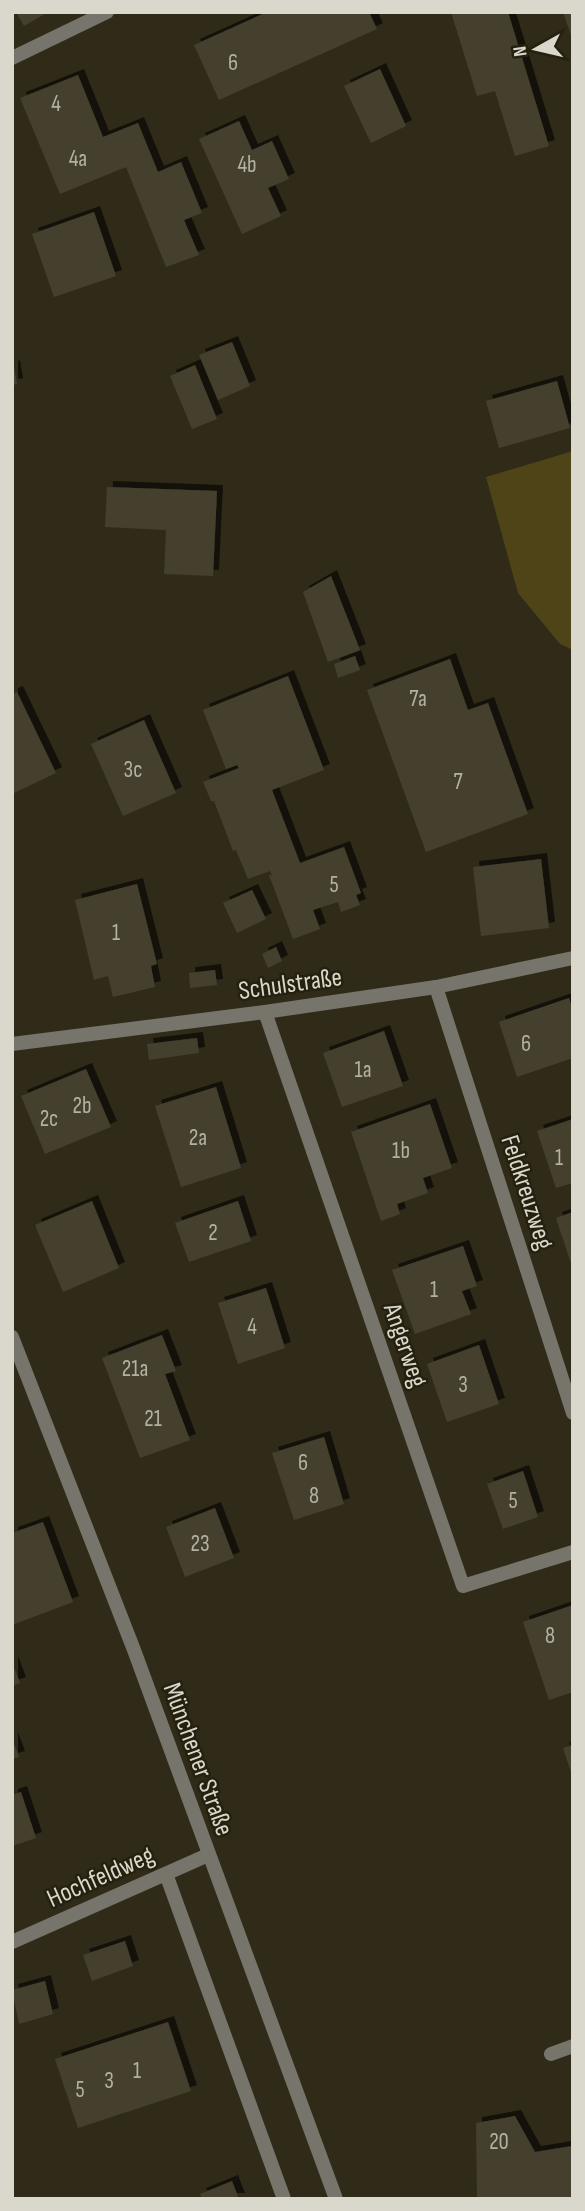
<svg xmlns="http://www.w3.org/2000/svg" width="585" height="2211" viewBox="0 0 585 2211" font-family="'Sofia Sans Condensed',sans-serif">
<style>
.green{fill:#4e4418}
.building{fill:#44402d;filter:url(#shadow)}
.lines{fill:none;stroke-linecap:round;stroke-linejoin:round}
.minor{stroke:#76746b;stroke-width:14}
.tertiary{stroke:#76746b;stroke-width:14}
.labels{text-anchor:middle;stroke-width:5;stroke-linejoin:round;paint-order:stroke}
.number-label{font-size:23px;fill:#b4b1a4}
.street-label{font-size:26px;fill:#dad7cc;stroke:#25210f}
</style>
<defs>
<filter id="shadow"><feDropShadow dx="6" dy="-6" stdDeviation="0" flood-color="#0009"/></filter>
</defs>
<rect width="100%" height="100%" fill="#2f2b18"/>
<polygon class="green" points="573,451 573,650 560,644 518,593 486,477"/>
<g class="building">
<polygon points="16,12 48,12 24,26"/>
<polygon points="267,12 369,12 377,29 219,100 194,45"/>
<polygon points="451,12 508,12 549,146 515,156 495,91 477,96"/>
<polygon points="563,12 573,12 573,38 572,38"/>
<polygon points="380,69 406,126 371,143 344,86"/>
<polygon points="78,75 103,137 138,123 158,172 181,162 202,213 184,220 199,255 166,267 126,167 60,194 20,98"/>
<polygon points="239,121 252,150 272,141 289,179 268,188 281,216 242,234 199,139"/>
<polygon points="94,212 116,276 54,297 32,234"/>
<polygon points="232,342 250,386 218,400 199,355"/>
<polygon points="195,365 217,419 192,429 170,376"/>
<polygon points="14,366 17,384 12,385 12,367"/>
<polygon points="557,381 570,428 499,448 486,401"/>
<polygon points="107,487 217,491 213,576 164,574 166,530 105,527"/>
<polygon points="331,576 360,650 328,662 303,592"/>
<polygon points="355,656 360,670 338,678 334,664"/>
<polygon points="450,659 468,710 488,703 528,814 426,852 367,690"/>
<polygon points="288,676 324,770 272,790 300,863 344,847 361,893 356,895 360,905 341,912 338,902 313,910 320,929 293,939 269,875 272,875 270,871 248,879 236,850 233,851 214,801 211,801 203,782 239,768 237,765 226,769 203,710"/>
<polygon points="17,692 56,773 12,794 12,694"/>
<polygon points="144,720 176,793 123,816 91,744"/>
<polygon points="541,859 549,928 481,936 473,867"/>
<polygon points="137,884 157,964 151,966 155,987 113,997 108,976 94,980 75,900"/>
<polygon points="252,890 266,919 237,933 223,903"/>
<polygon points="276,947 282,961 268,968 262,954"/>
<polygon points="215,970 217,985 190,988 189,973"/>
<polygon points="569,998 573,1010 573,1058 517,1077 499,1022"/>
<polygon points="384,1031 403,1086 342,1107 323,1053"/>
<polygon points="197,1038 199,1053 149,1060 147,1044"/>
<polygon points="86,1069 111,1127 45,1154 21,1096"/>
<polygon points="216,1087 241,1168 181,1187 155,1106"/>
<polygon points="430,1104 452,1168 423,1178 428,1193 397,1204 400,1214 381,1221 351,1132"/>
<polygon points="573,1119 573,1183 556,1188 537,1131"/>
<polygon points="92,1201 119,1268 63,1292 35,1225"/>
<polygon points="238,1201 251,1241 189,1262 175,1223"/>
<polygon points="573,1212 573,1266 572,1266 556,1218"/>
<polygon points="463,1246 477,1286 462,1291 471,1314 415,1334 392,1270"/>
<polygon points="266,1288 285,1348 238,1364 218,1303"/>
<polygon points="162,1335 176,1371 165,1374 190,1440 140,1458 102,1358"/>
<polygon points="479,1345 499,1404 447,1422 427,1364"/>
<polygon points="324,1437 344,1504 294,1520 272,1453"/>
<polygon points="523,1471 538,1517 503,1529 487,1484"/>
<polygon points="215,1508 234,1558 185,1577 166,1527"/>
<polygon points="43,1522 73,1602 12,1625 12,1533"/>
<polygon points="573,1605 573,1692 549,1700 523,1622"/>
<polygon points="12,1662 20,1683 12,1686"/>
<polygon points="12,1738 19,1757 12,1759"/>
<polygon points="573,1745 573,1775 572,1775 563,1748"/>
<polygon points="21,1792 36,1838 12,1846 12,1795"/>
<polygon points="125,1941 133,1966 92,1981 83,1955"/>
<polygon points="45,1981 53,2014 19,2024 12,1990"/>
<polygon points="168,2022 191,2091 78,2128 55,2059"/>
<polygon points="515,2116 535,2152 572,2146 573,2199 477,2199 476,2123"/>
<polygon points="232,2181 239,2199 202,2199 200,2194"/>
</g>
<g class="lines">
<g class="minor">
<polyline points="436,987 573,1413"/>
<polyline points="265,1012 463,1586 573,1552"/>
<polyline points="12,1044 265,1012 436,987 573,958"/>
<polyline points="166,1874 284,2199"/>
<polyline points="12,1942 208,1855"/>
<polyline points="551,2054 573,2046"/>
</g>
<g class="tertiary">
<polyline points="12,58 107,12"/>
<polyline points="12,1337 134,1650 336,2199"/>
</g>
</g>
<g class="labels">
<g class="number-label">
<text x="233" y="70">6</text>
<text x="56" y="111">4</text>
<text x="78" y="166">4a</text>
<text x="247" y="172">4b</text>
<text x="418" y="706">7a</text>
<text x="133" y="777">3c</text>
<text x="458" y="789">7</text>
<text x="334" y="892">5</text>
<text x="116" y="940">1</text>
<text x="526" y="1051">6</text>
<text x="363" y="1077">1a</text>
<text x="82" y="1113">2b</text>
<text x="49" y="1126">2c</text>
<text x="198" y="1145">2a</text>
<text x="401" y="1158">1b</text>
<text x="559" y="1165">1</text>
<text x="213" y="1240">2</text>
<text x="434" y="1297">1</text>
<text x="252" y="1334">4</text>
<text x="135" y="1376">21a</text>
<text x="463" y="1392">3</text>
<text x="153" y="1426">21</text>
<text x="303" y="1470">6</text>
<text x="314" y="1503">8</text>
<text x="513" y="1508">5</text>
<text x="200" y="1551">23</text>
<text x="550" y="1643">8</text>
<text x="137" y="2078">1</text>
<text x="109" y="2088">3</text>
<text x="80" y="2097">5</text>
<text x="499" y="2149">20</text>
</g>
<g class="street-label">
<text transform="translate(290 983) rotate(-8)" y="9">Schulstraße</text>
<text transform="translate(528 1192) rotate(72)" y="9">Feldkreuzweg</text>
<text transform="translate(406 1345) rotate(71)" y="9">Angerweg</text>
<text transform="translate(199 1759) rotate(70)" y="9">Münchener Straße</text>
<text transform="translate(100 1876) rotate(-24)" y="9">Hochfeldweg</text>
</g>
</g>
<rect width="585" height="2211" fill="none" stroke="#dad7cc" stroke-width="28"/>
<g transform="translate(536 49) rotate(262)" stroke="#25210f" stroke-width="5" paint-order="stroke">
<path d="M0-5L12 26L0 18L-12 26Z" fill="#dad7cc"/>
<text y="-10" font-size="19" font-weight="bold" text-anchor="middle" fill="#dad7cc">N</text>
</g>
</svg>
